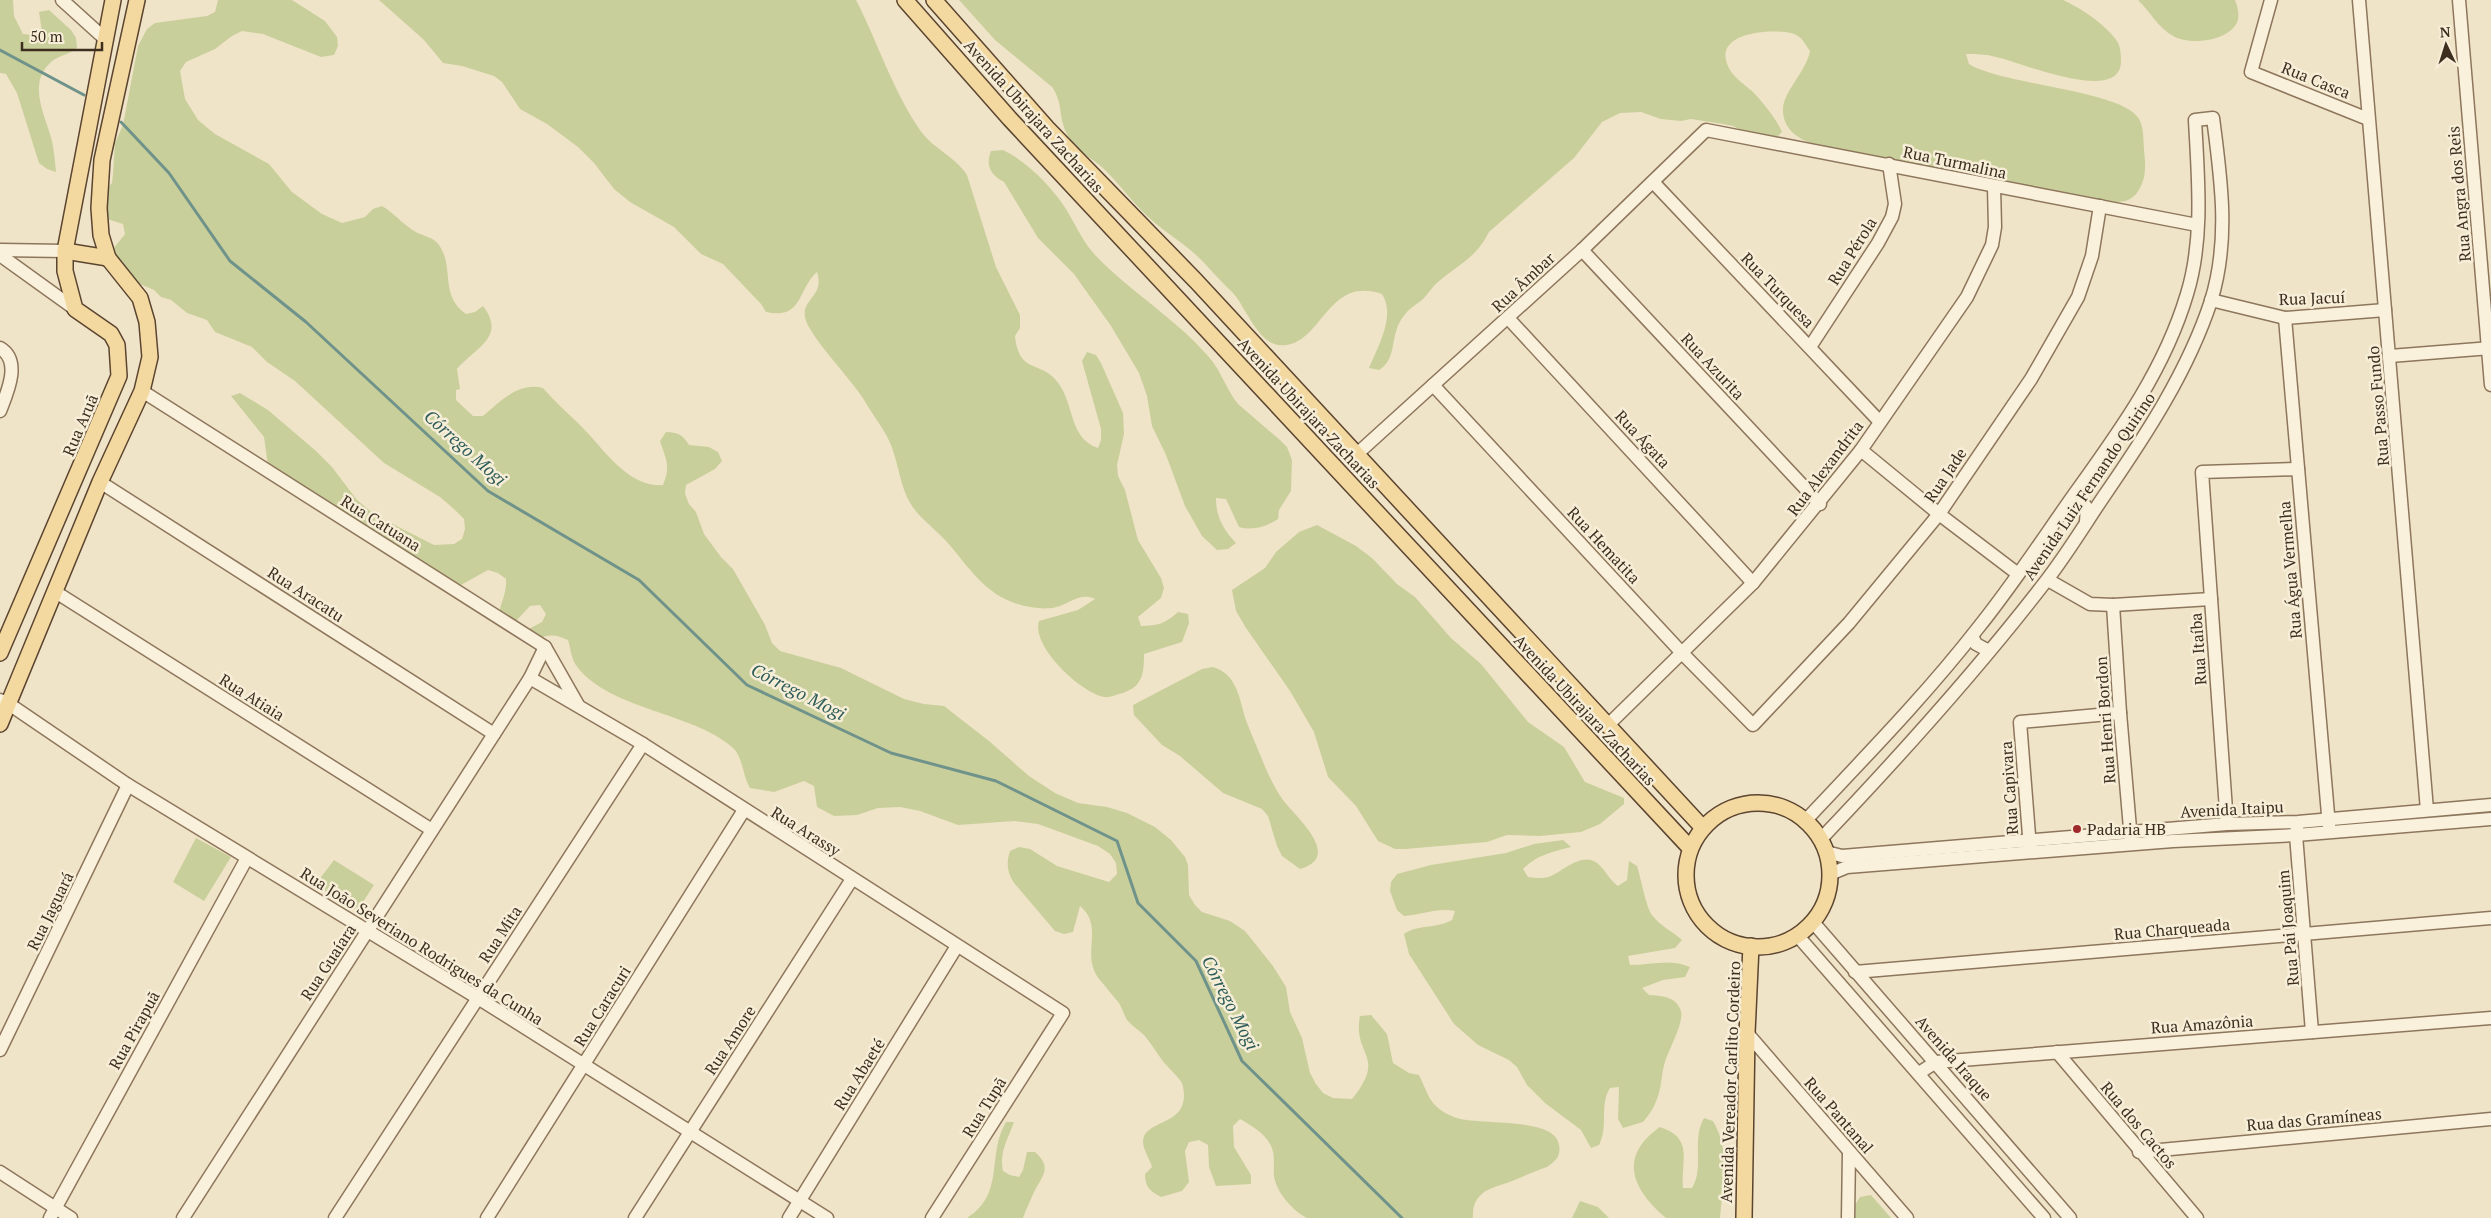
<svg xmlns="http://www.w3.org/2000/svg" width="2491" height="1218" viewBox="0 0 2491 1218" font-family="'PT Serif',serif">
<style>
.green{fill:#c9cf9b}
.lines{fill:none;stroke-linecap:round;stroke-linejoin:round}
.stream{stroke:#6f938a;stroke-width:3}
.minor-casing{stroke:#8d765c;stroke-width:15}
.major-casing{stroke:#5b4430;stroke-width:18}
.minor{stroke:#faf1dc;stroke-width:12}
.major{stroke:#f3d9a0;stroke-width:15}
.poi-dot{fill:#9e2a2b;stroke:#f7eed8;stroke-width:2}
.labels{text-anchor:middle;stroke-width:5;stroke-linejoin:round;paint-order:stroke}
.street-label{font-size:16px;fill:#3d2e20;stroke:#f7eed8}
.poi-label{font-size:16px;fill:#3d2e20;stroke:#f7eed8;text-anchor:start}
.water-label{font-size:18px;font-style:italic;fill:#2f5d5a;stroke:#f7eed8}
</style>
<rect width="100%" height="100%" fill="#f0e4c8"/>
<g class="green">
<path d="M0 0H13L14 16 23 34 32 35 42 31 39 12 49 10 71 30 76 38 77 48C69 55 56 56 50 63 27 84 46 117 52 141 54 151 55 162 56 172L47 169 39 163 17 93 6 74 0 73Z"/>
<path d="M218 0H292L325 21 337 37 338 46 334 55 321 57 263 34 242 31 232 36 215 49 186 62 180 71 185 99 198 120 215 134 269 164 292 192 322 214 342 223 365 217 373 209 382 206C396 214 407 230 423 235 429 238 434 238 439 245 455 268 439 295 466 314L475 312 483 306C507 337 475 348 457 369L460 389 456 390V400L473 416H483C501 401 518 382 543 388 555 402 569 414 582 427 604 449 628 488 663 485 671 465 666 460 660 441L666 432C678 432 683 435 689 445L709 447 718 452 722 461 715 469 686 485 685 494 689 504 696 512 704 534 721 557 733 569 765 625 772 643 780 651 841 668 904 699 924 704 944 706 989 741 1029 776 1055 793 1078 803 1107 807 1127 813 1155 827 1171 840 1185 857 1188 865 1189 895 1195 905 1202 912 1230 921 1245 931 1273 966 1286 987 1290 1012 1302 1038 1310 1073 1316 1084 1323 1093 1333 1098 1352 1099C1388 1055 1352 1056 1360 1016L1371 1015 1387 1034 1393 1063 1409 1073 1419 1075C1429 1095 1429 1107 1454 1117 1475 1126 1556 1116 1559 1145 1561 1156 1556 1161 1547 1167 1534 1171 1521 1178 1507 1183 1487 1189 1472 1194 1473 1218H1307C1293 1211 1276 1192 1274 1176 1273 1165 1276 1154 1270 1144 1264 1133 1251 1125 1240 1119L1233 1126 1234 1147 1251 1175V1184L1216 1186 1209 1167 1208 1145 1199 1140 1189 1142 1185 1151 1189 1182 1182 1191 1161 1197C1150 1191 1145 1187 1145 1174L1152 1167C1150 1159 1143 1150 1143 1142 1143 1119 1185 1127 1184 1094 1184 1092 1183 1086 1182 1083 1177 1075 1168 1068 1162 1060 1156 1052 1151 1043 1144 1035 1139 1030 1132 1026 1127 1020 1124 1015 1122 1008 1119 1003 1112 995 1106 987 1099 979 1080 954 1105 927 1080 906L1073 932 1064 934 1055 931 1014 883C1007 872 1006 863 1010 851L1019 847 1030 849 1057 866 1109 882 1117 874 1116 863 1110 854 1098 846 1038 824 1015 821 958 825 920 811 900 807 878 808 857 815 834 816 817 807 814 786 804 781 774 792 750 788C742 775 744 758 732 747 691 712 612 710 578 668 571 660 571 649 568 640 558 636 549 633 540 639L527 630 542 622 546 614 540 605 530 606 515 622 499 616C500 602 507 595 506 579L498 573 488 570 459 586 418 558 399 552 268 466 264 437 231 396 240 393 268 410 316 451 332 467 357 500 375 515 434 545 454 544 462 539 465 529 464 519 455 510 440 497 384 463 295 381 267 362 252 347 215 332 207 320 187 313 171 300 161 297 154 290 135 282 115 259 113 249 125 234 123 224 104 218 106 190 112 183 113 174 115 143 123 125 138 46 147 29 155 23 207 16 215 12Z"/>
<path d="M379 0H856C878 43 893 91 920 130 933 149 955 156 967 175L996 267 1020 315V328L1015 336C1019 376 1042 359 1059 384 1075 407 1069 438 1098 448L1101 440V429L1082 361 1087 352 1096 355 1101 363 1123 413 1124 434 1117 465 1118 476 1125 490 1138 540 1161 578 1164 588 1161 598 1138 617 1141 626C1158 626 1166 623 1178 612L1188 614 1189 623 1182 642 1144 654C1144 673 1143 686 1123 693 1117 694 1110 698 1104 697 1080 692 1031 646 1039 621L1078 610 1095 599C1081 593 1073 601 1060 606 1044 612 1019 606 1005 599 979 586 965 562 946 541 935 529 921 519 912 506 900 488 899 465 891 445 885 430 872 414 864 400 853 381 807 334 805 317 802 298 825 296 817 272 797 290 803 320 766 312L761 304 723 264 701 254 674 227 630 202 614 189 594 163 578 147 547 124 520 109 502 82 494 76 462 66 443 63 424 40Z"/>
<path d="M959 0H2063C2081 8 2106 25 2117 41 2121 47 2121 56 2121 63 2118 105 2017 61 1996 57 1986 54 1976 54 1966 54L1969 64C2002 85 2123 90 2139 119 2144 127 2143 139 2144 149 2145 161 2147 174 2141 186 2134 202 2122 203 2107 202L1919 166 1907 161C1892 161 1878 155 1862 153 1836 150 1782 146 1783 109 1783 92 1806 72 1810 51 1805 44 1802 37 1794 34 1776 28 1719 31 1726 60 1729 75 1743 83 1753 92 1764 104 1776 118 1782 132L1775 139 1754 137 1733 126 1723 124 1691 119 1681 121 1661 119 1641 112 1620 113 1602 122 1574 158 1489 232C1476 258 1459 264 1438 282 1432 287 1428 294 1423 299 1416 305 1408 309 1403 317 1389 335 1398 359 1379 370L1369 368C1378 346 1396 316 1382 294 1325 274 1322 350 1278 345 1257 342 1245 305 1232 292 1220 281 1206 264 1195 254 1178 239 1158 228 1142 211 1130 199 1119 184 1107 172 1097 161 1081 154 1072 142 1056 121 1065 105 1052 87L995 40Z"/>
<path d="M2138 0H2235C2238 8 2241 18 2235 26 2223 42 2189 45 2173 36 2158 28 2150 11 2138 0Z"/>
<path d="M1003 150C1026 161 1050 185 1064 206 1075 223 1083 243 1097 257 1131 292 1176 319 1208 356 1221 370 1226 389 1238 404L1280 440 1287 447 1292 460 1291 491 1279 510 1278 519C1266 527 1253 531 1239 527L1226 499 1216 498C1216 517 1223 529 1236 543L1228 549 1217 550 1202 536 1185 506 1166 455 1152 426 1147 396 1139 373 1111 326 1074 274 1038 238 1004 182C991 175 985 166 991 151Z"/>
<polygon points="1317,525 1356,546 1372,558 1397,584 1415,597 1451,638 1481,664 1528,722 1564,747 1585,782 1624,798 1624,804 1600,824 1581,832 1540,836 1507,835 1487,842 1405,849 1395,849 1378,841 1356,806 1328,777 1314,732 1290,691 1246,628 1236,611 1232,590 1265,568 1276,552 1299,532"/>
<path d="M1213 667C1239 675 1239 701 1247 723 1253 738 1260 754 1266 769 1271 780 1276 790 1283 800 1297 818 1343 857 1300 869L1282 856 1277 846 1268 816 1262 809 1223 793 1180 756 1162 745 1134 715 1133 705 1202 669Z"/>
<polygon points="196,838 231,857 204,901 173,882"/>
<path d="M1563 840 1571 847C1552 852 1537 855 1523 869L1528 877C1536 878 1544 879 1551 876 1564 870 1582 852 1597 863 1606 870 1609 880 1618 886L1627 880 1629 861 1637 866C1641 878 1646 907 1652 915 1660 926 1672 931 1682 940L1675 948 1628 956 1630 965C1650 965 1671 958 1690 967L1685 977 1663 980 1642 988 1649 995C1661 996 1676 996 1681 1011 1684 1023 1669 1049 1665 1062 1661 1074 1662 1087 1657 1099 1654 1108 1649 1115 1643 1122L1623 1128 1618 1119 1619 1087 1610 1088C1599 1105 1609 1126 1599 1145L1591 1148 1581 1130 1545 1103 1527 1085 1517 1067 1509 1060 1478 1045 1454 1024 1409 954 1404 934C1418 924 1436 929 1452 920L1455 911C1438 907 1421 915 1404 916L1397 910 1390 891 1391 882 1397 874 1431 865 1506 853 1534 844Z"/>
<polygon points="334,860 374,885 357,911 315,885"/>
<path d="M1704 1118 1713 1121C1731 1151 1723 1185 1720 1218H1666C1633 1190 1617 1157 1660 1127 1694 1138 1681 1160 1683 1188H1692C1705 1167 1691 1140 1704 1118Z"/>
<path d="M1006 1122H1014C1008 1139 999 1152 1003 1171L1010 1175 1019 1177 1023 1170 1027 1152H1035C1053 1168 1042 1176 1034 1192 1030 1201 1026 1210 1023 1218H967C1006 1193 986 1156 1006 1122Z"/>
<polygon points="1871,1195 1891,1218 1853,1218 1855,1205 1860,1197"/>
<polygon points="1580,1201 1598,1207 1609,1218 1572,1218"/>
</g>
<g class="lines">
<g class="stream">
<polyline points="0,50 84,95"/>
<polyline points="121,122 169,173 230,261 306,322 488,491 639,580 747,685 891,753 996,781 1117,841 1138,903 1196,961 1242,1061 1402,1218"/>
</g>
<defs>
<g id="minor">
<polyline points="62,0 104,38"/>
<polyline points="2271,0 2251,72 2368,119"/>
<polyline points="2359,0 2427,810"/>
<polyline points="2459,0 2491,385"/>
<polyline points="1653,182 1880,422"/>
<polyline points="0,250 65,251"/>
<polyline points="1582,250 1820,504"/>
<polyline points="0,255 75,309"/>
<polyline points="2211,300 2285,318 2385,310"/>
<polyline points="1508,318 1753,583"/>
<polyline points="2285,318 2329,826"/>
<polyline points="1810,347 1878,243 1892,217 1895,204 1889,164"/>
<path d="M0 348C22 361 7 393 0 411"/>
<polyline points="2390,356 2491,348"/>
<polyline points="1433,385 1682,653 1753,725 1849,623 1939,514 2031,379 2078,297 2092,256 2100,206"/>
<polyline points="142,391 545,647 578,705"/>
<polyline points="1861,450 1939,514 2018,574"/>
<polyline points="1358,453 1582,250 1706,130 2197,225"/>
<polyline points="100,482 494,734"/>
<polyline points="2070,501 2083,503 2087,508 2086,522"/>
<polyline points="2048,580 2090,604 2113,605 2211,599"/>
<polyline points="54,591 432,830"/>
<polyline points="2113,605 2120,713 2131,840"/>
<polyline points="1972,636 1976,644 1989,651"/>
<polyline points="530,678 643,744 1063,1013 932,1218"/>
<polyline points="0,700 9,704 128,785 478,998 827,1218"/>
<polyline points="1608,725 1753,583 1861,450 1967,297 1992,245 1995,227 1994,187"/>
<path d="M1805 821C1864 758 1925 696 1978 628 2012 586 2042 540 2073 496 2119 432 2164 371 2187 294 2204 239 2198 177 2195 120L2213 118C2221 179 2230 240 2211 301 2188 371 2146 435 2104 496 2085 524 2067 554 2046 581 1976 672 1899 757 1820 840"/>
<polyline points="2227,824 2202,472 2298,469"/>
<polyline points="2297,827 2296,835 2312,1032"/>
<polyline points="2030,848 2020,722 2120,713"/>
<polyline points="1826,852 1842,856 2227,824 2298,822 2491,805"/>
<polyline points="1830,874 1847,867 2173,841 2296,835 2491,819"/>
<polyline points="1812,921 2070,1218"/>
<polyline points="1797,935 2044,1218"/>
<polyline points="1855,972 2491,918"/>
<polyline points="1747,1033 1907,1218"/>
<polyline points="0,1050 128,785"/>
<polyline points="2057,1052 2197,1218"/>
<polyline points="1919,1073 1936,1062 2491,1018"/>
<polyline points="2139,1152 2491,1119"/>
<polyline points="0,1172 71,1218"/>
<polyline points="50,1218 247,858"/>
<polyline points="183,1218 530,678 545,647"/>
<polyline points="335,1218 643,744"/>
<polyline points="487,1218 744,810"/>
<polyline points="635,1218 852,879"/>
<polyline points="789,1218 957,946"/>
<polyline points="1848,1218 1849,1152"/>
</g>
<g id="major">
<polyline points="905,0 1010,119 1690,848"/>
<polyline points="934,0 1047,128 1196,281 1703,828"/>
<polyline points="65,251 108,258"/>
<polyline points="0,653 119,376 117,345 111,334 75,309 65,271 65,251 113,0"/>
<polyline points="0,724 100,482 142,391 150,357 147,322 140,298 108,258 101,235 99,208 102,160 137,0"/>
<circle cx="1758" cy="875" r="72"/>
<polyline points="1744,1218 1747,1033 1751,946"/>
</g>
</defs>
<use href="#minor" class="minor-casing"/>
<use href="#major" class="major-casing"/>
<use href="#minor" class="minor"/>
<use href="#major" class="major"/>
</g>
<circle class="poi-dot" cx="2077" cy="829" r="5"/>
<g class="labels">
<g class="street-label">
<text transform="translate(2316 80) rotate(22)" y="6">Rua Casca</text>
<text transform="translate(1034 116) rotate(48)" y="6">Avenida Ubirajara Zacharias</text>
<text transform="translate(1955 162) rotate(12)" y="6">Rua Turmalina</text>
<text transform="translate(2459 194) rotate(-95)" y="6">Rua Angra dos Reis</text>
<text transform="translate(1852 251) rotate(-58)" y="6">Rua Pérola</text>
<text transform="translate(1523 282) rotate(-43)" y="6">Rua Âmbar</text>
<text transform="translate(1778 290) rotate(46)" y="6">Rua Turquesa</text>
<text transform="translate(2312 298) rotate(-2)" y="6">Rua Jacuí</text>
<text transform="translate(1713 366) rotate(47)" y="6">Rua Azurita</text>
<text transform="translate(2378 406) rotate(-95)" y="6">Rua Passo Fundo</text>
<text transform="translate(1309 413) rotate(47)" y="6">Avenida Ubirajara Zacharias</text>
<text transform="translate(80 425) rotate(-67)" y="6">Rua Aruã</text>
<text transform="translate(1643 439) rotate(47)" y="6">Rua Ágata</text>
<text transform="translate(1825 468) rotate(-53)" y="6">Rua Alexandrita</text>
<text transform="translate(1945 475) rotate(-56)" y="6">Rua Jade</text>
<text transform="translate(2089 486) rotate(-56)" y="6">Avenida Luiz Fernando Quirino</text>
<text transform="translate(381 523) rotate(32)" y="6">Rua Catuana</text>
<text transform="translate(1604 545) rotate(47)" y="6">Rua Hematita</text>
<text transform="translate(2290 570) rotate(-95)" y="6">Rua Água Vermelha</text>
<text transform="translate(306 594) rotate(33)" y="6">Rua Aracatu</text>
<text transform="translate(2198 649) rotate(-94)" y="6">Rua Itaíba</text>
<text transform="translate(252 697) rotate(32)" y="6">Rua Atiaia</text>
<text transform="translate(1585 710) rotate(47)" y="6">Avenida Ubirajara Zacharias</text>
<text transform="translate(2105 720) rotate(-94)" y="6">Rua Henri Bordon</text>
<text transform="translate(2009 788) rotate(-94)" y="6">Rua Capivara</text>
<text transform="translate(2232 809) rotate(-3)" y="6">Avenida Itaipu</text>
<text transform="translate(806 831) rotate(32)" y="6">Rua Arassy</text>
<text transform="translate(50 911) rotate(-64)" y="6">Rua Jaguará</text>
<text transform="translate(2288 928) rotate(-95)" y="6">Rua Pai Joaquim</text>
<text transform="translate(2172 929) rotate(-5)" y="6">Rua Charqueada</text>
<text transform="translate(500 934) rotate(-57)" y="6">Rua Mita</text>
<text transform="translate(422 946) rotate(32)" y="6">Rua João Severiano Rodrigues da Cunha</text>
<text transform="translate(328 962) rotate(-57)" y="6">Rua Guaíara</text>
<text transform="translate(602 1006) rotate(-58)" y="6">Rua Caracuri</text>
<text transform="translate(2202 1024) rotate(-4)" y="6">Rua Amazônia</text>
<text transform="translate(134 1030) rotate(-61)" y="6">Rua Pirapuã</text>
<text transform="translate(730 1040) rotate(-57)" y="6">Rua Amore</text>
<text transform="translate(1954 1058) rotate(49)" y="6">Avenida Iraque</text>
<text transform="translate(859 1074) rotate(-58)" y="6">Rua Abaeté</text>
<text transform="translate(1730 1082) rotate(-88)" y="6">Avenida Vereador Carlito Cordeiro</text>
<text transform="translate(984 1107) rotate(-58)" y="6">Rua Tupã</text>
<text transform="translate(1839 1115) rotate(49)" y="6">Rua Pantanal</text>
<text transform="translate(2314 1119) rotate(-5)" y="6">Rua das Gramíneas</text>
<text transform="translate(2139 1125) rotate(50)" y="6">Rua dos Cactos</text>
</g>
<g class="poi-label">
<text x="2087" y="835">Padaria HB</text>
</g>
<g class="water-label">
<text transform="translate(465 448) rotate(42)" y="6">Córrego Mogi</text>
<text transform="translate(798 692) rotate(27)" y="6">Córrego Mogi</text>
<text transform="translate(1230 1003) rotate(63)" y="6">Córrego Mogi</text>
</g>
</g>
<g transform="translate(2446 45) rotate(356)" stroke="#f7eed8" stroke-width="4" paint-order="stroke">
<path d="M0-4L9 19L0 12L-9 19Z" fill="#3d2e20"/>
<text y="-8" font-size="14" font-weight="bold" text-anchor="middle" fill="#3d2e20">N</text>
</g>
<path d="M22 42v8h80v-8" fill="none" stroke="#3d2e20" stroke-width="2.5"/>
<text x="30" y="42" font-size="15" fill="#3d2e20" stroke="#f7eed8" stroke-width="4" paint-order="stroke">50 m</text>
</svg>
